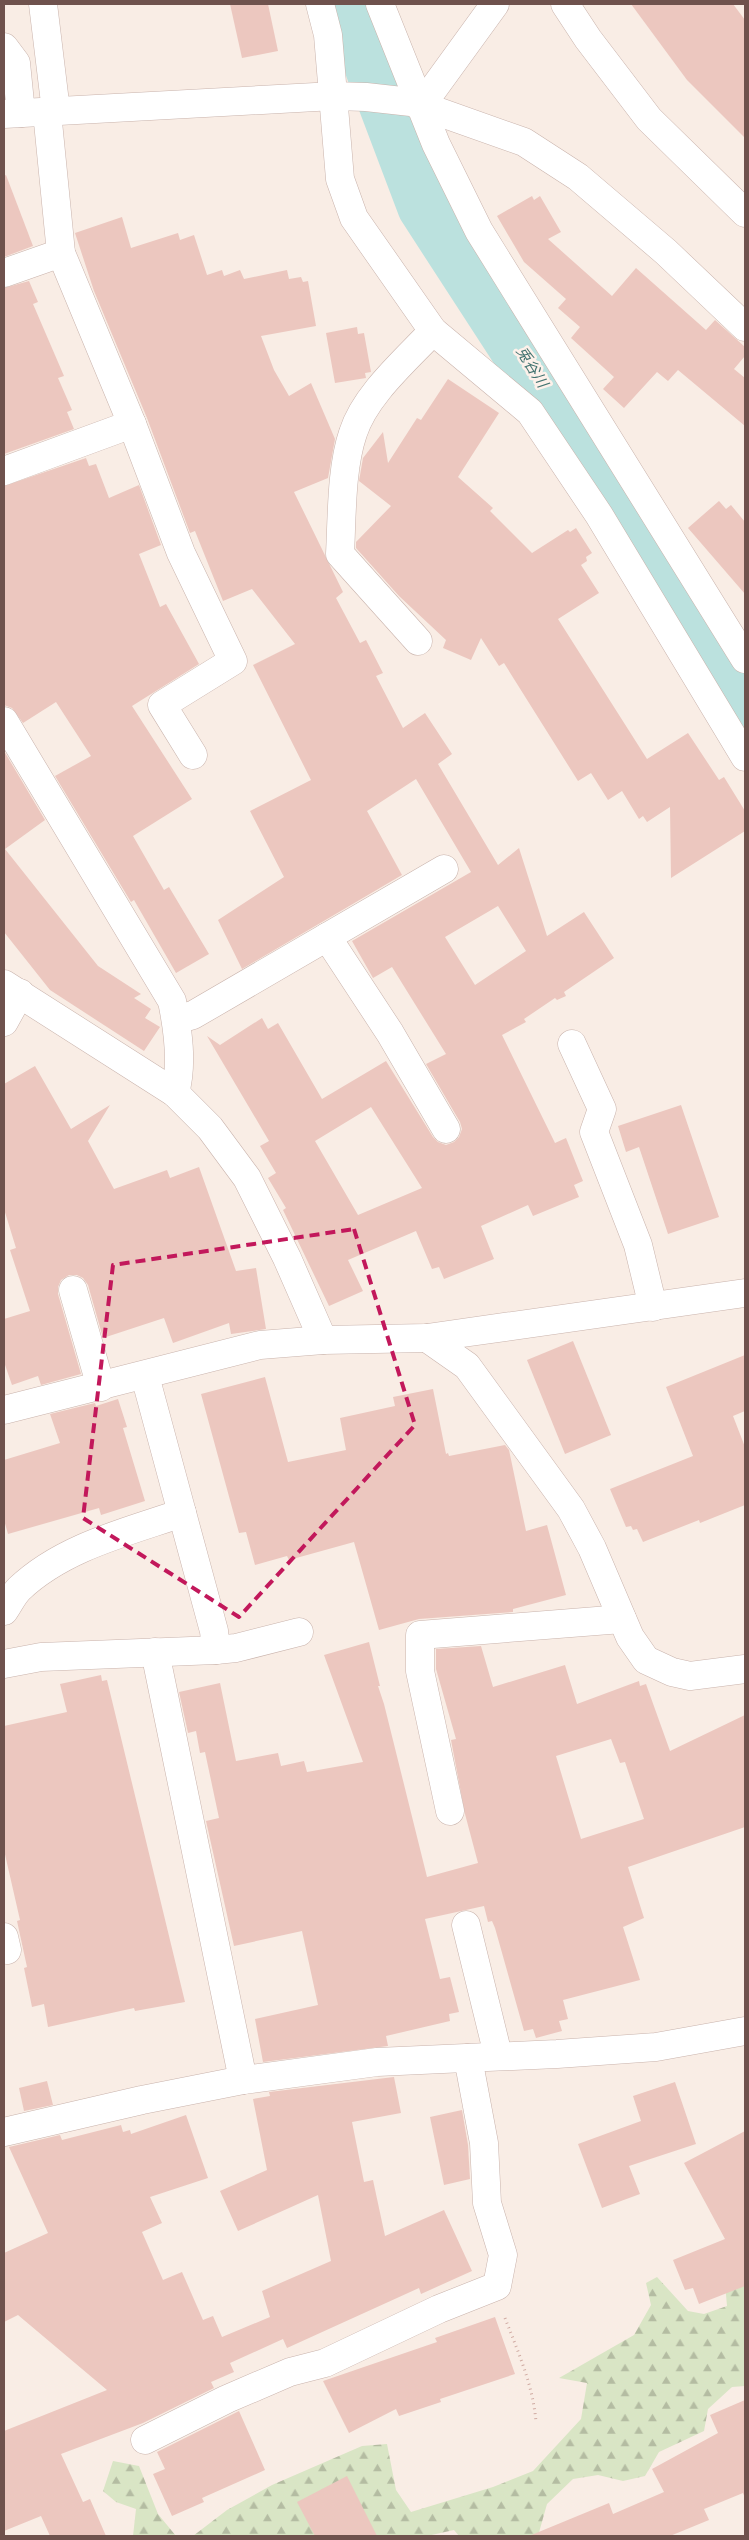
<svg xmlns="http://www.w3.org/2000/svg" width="749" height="2540" viewBox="0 0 749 2540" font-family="Overpass,'Noto Sans JP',sans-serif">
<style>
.forest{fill:url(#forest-firs)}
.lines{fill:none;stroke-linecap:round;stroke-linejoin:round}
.river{stroke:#bbe1de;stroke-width:62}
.building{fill:#ecc7bf;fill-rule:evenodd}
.minor-casing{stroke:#c9b3ac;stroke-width:29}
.path{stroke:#d0aba3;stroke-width:3;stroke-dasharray:1 4;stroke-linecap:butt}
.minor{stroke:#fff;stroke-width:28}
.marked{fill:none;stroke:#c2185b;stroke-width:4;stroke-dasharray:10 6;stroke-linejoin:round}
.labels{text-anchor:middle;stroke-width:5;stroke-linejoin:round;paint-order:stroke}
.water-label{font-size:15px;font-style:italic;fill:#427370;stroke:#fdf1ea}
</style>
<defs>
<pattern id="forest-firs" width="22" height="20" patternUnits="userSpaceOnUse" patternTransform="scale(1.25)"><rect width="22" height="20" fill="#d9e5c5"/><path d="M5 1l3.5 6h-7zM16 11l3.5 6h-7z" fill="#b4bca2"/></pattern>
</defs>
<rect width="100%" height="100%" fill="#f9ede5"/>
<g class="forest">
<polygon points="745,2264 745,2386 732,2387 708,2409 704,2431 659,2452 645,2476 623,2481 598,2475 573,2479 547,2504 538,2536 459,2536 454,2530 427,2536 193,2536 227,2510 272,2485 362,2446 387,2444 396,2490 411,2512 493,2487 533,2471 581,2419 587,2383 559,2378 634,2335 651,2305 646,2283 657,2277 688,2311 704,2314 727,2306 725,2283 731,2269"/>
<polygon points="113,2461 139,2466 158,2514 176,2536 133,2536 136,2509 116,2502 103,2491"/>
</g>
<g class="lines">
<polyline class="river" points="352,4 428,205 524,353 745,715"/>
</g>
<g class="building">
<polygon points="230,4 268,4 278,51 242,58"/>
<polygon points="631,4 733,4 745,20 745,138 687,80"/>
<polygon points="6,175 33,246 4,257 4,176"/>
<polygon points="532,196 534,200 540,196 561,232 548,239 612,296 636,268 706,330 715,320 745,347 745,356 734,369 745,378 745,426 678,370 668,381 657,372 624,408 603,389 614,377 571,338 580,327 558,308 566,299 524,262 497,216"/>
<path d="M122 217 131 248 178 233 180 240 194 235 207 275 222 270 224 276 240 270 244 279 287 270 289 279 301 277 303 282 308 281 316 326 261 336 274 370 289 396 311 383 335 439 328 478 294 492 343 592 336 598 360 643 366 640 383 673 376 676 403 728 425 713 452 754 438 764 498 865 519 848 547 936 584 912 614 958 564 992 566 996 557 1000 555 998 524 1019 526 1022 502 1035 555 1143 566 1138 583 1181 574 1185 579 1197 533 1216 528 1205 481 1226 494 1259 444 1279 439 1267 432 1269 416 1231 348 1260 363 1291 329 1306 283 1210 286 1208 268 1178 276 1173 260 1146 269 1141 207 1036 220 1045 262 1018 268 1029 278 1023 322 1099 386 1061 433 1137 438 1142 446 1145 454 1142 459 1137 462 1129 460 1122 426 1064 446 1054 392 967 373 978 352 941 471 872 416 779 367 811 402 875 242 969 218 920 284 877 250 811 311 780 253 665 295 644 252 589 223 601 195 531 190 533 147 418 94 291 75 233ZM498 906 526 951 475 985 445 937ZM371 1107 422 1188 358 1215 315 1141Z"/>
<polygon points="29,281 38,302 33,304 64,376 58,378 72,410 67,412 74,429 4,454 4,288"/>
<polygon points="357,327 358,334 364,333 371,372 365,373 366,378 335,383 326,333"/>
<polygon points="448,379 499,413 458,477 493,508 490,511 532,553 568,530 570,532 576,528 592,553 586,557 587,561 581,565 599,593 558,619 647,759 688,733 719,780 724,777 745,811 745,831 671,878 670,807 647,822 643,816 639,819 622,791 608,800 591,773 578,781 504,663 499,666 481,638 471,660 443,648 446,640 399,596 356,548 356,542 391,506 359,481 363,458 383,432 388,463 417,418 421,420"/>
<polygon points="86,458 89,466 96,464 109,498 139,485 161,545 139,554 160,607 166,604 199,664 132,706 192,799 133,836 164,890 169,887 209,954 176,973 134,900 131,902 55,776 91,756 56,702 23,723 12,708 4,705 4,486"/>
<polygon points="719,501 726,509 731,505 745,522 745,594 688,528"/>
<polygon points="4,751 45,820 5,849 98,966 141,994 134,998 151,1009 145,1018 160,1027 144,1051 50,990 4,932"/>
<polygon points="35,1066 71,1129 110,1105 88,1141 114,1189 167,1170 170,1178 199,1167 236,1271 256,1268 266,1329 231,1334 229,1323 173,1343 164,1318 103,1338 88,1285 83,1278 77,1275 69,1275 61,1280 58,1287 58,1294 81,1374 41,1385 38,1376 12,1385 4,1362 4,1319 30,1311 10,1250 16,1248 4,1209 4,1084"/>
<polygon points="681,1105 719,1217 668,1234 639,1147 626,1152 618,1126"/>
<polygon points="573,1341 611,1435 565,1454 527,1360"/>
<polygon points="745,1355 745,1411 733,1416 745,1447 745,1505 700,1523 699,1520 643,1542 637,1529 633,1530 631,1526 626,1527 610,1489 693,1456 666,1387"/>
<polygon points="265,1377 288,1462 346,1450 340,1418 395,1406 393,1397 433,1389 446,1454 448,1453 449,1456 505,1445 509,1450 526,1531 547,1525 566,1595 513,1609 513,1612 419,1619 379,1630 354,1542 289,1560 287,1556 255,1565 246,1532 239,1533 201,1394"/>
<polygon points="118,1399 127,1427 123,1428 145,1501 101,1515 99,1508 8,1534 4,1520 4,1460 60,1443 50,1414 95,1403 96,1406"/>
<path d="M369 1642 380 1686H378L384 1704 427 1877 478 1863 465 1814 451 1740 456 1739 436 1669V1649L481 1646 493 1687 565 1665 577 1704 639 1681 640 1686 646 1684 670 1751 745 1715V1827L628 1867 644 1918 623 1927 640 1980 563 2000 568 2019 559 2021 562 2031 536 2038 533 2029 524 2031 495 1928 492 1921 488 1922 484 1906 425 1919 440 1979 450 1977 459 2012 449 2014 450 2021 386 2036 388 2046 263 2062 255 2019 318 2005 302 1931 234 1946 206 1821 219 1818 205 1752 200 1753 196 1731 188 1733 179 1692 220 1683 236 1761 278 1753 281 1766 304 1761 307 1772 363 1762 324 1655ZM611 1739 620 1763 625 1762 644 1819 581 1839 556 1756Z"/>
<polygon points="101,1675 102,1681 107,1680 185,2002 135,2011 134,2008 48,2027 44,2004 32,2007 24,1968 27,1967 17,1921 20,1920 4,1850 4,1726 67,1712 60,1684"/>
<polygon points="394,2077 401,2113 352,2122 364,2182 373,2180 385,2236 444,2210 472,2271 421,2294 419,2288 287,2348 283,2339 230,2363 234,2372 211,2382 214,2388 143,2423 61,2454 83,2502 90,2499 106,2536 50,2536 41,2516 4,2531 4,2431 107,2390 18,2315 4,2322 4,2253 48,2233 9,2147 60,2135 62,2140 121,2125 123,2132 130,2130 131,2134 186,2115 208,2178 150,2197 162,2223 142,2232 163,2280 182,2272 203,2320 213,2316 222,2337 270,2317 262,2291 331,2261 318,2195 238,2231 220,2191 267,2170 253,2099 270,2096 269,2092"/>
<polygon points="47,2081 53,2105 24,2111 19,2088"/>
<polygon points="675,2082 696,2144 629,2166 640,2194 602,2208 578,2144 641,2121 633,2096"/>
<polygon points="462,2110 468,2145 470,2179 444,2185 430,2117"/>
<polygon points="745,2131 745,2286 699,2304 693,2288 685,2290 673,2260 725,2239 684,2163"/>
<polygon points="495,2317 515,2374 440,2399 441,2402 399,2416 396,2409 349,2433 323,2381 437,2342 435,2338"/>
<polygon points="745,2400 745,2498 743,2493 704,2509 709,2520 670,2536 529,2536 609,2503 613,2514 664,2492 652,2469 718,2433 710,2415"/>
<polygon points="239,2411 265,2470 202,2498 204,2502 172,2516 153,2474 165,2469 157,2452"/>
<polygon points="347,2476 377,2536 315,2536 297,2502"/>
</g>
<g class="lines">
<defs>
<g id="minor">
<polyline points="43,4 56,111"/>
<polyline points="320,4 328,35 340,179 354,218 433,331 530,412 599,515 745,757"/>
<polyline points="380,4 436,144 479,231 745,659"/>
<polyline points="565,4 588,39 649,119 745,213"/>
<polyline points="4,47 16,63 21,113"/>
<polyline points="421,106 495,4"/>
<polyline points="47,112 61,253 132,424 181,553 233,661 162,705 193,755"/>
<polyline points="4,114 334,96 366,97 411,102 524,142 578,177 666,252 745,327"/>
<polyline points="4,273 61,253"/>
<polyline points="4,471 132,424"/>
<path d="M418 641 340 554C342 517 341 468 353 433 365 395 406 360 433 331"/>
<path d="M4 721 172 1001C178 1030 183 1064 175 1093"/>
<polyline points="327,937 390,1033 446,1129"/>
<polyline points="4,984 175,1093 210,1128 247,1178 287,1258 323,1340"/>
<polyline points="176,1020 193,1015 444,869"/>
<polyline points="4,1022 20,993"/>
<polyline points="572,1044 602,1109 594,1132 638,1245 653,1307"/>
<polyline points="73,1290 101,1387"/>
<polyline points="427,1338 467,1366 571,1509 592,1548 630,1637 646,1660 672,1672 690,1676 745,1669"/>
<polyline points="4,1410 260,1345 323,1340 427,1338 745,1293"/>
<path d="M4 1611C9 1604 13 1595 19 1589 63 1547 127 1532 182 1513L145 1376"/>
<polyline points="216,1650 236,1648 299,1632"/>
<polyline points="155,1652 243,2080"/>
<polyline points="4,1664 41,1657 216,1650 214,1631 182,1513"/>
<polyline points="450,1811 420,1671 420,1635 622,1619"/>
<polyline points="466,1925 498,2055"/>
<polyline points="4,1937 7,1950"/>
<polyline points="4,2132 142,2100 243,2080 377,2062 557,2054 656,2047 745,2031"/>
<polyline points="145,2440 227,2399 290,2372 325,2363 439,2309 497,2286 503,2255 487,2203 484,2143 468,2058"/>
</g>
</defs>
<use href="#minor" class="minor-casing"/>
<path class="path" d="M505 2318C518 2352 533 2385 536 2422"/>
<use href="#minor" class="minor"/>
</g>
<path class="marked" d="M354 1229 415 1425 239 1617 83 1518 113 1265Z"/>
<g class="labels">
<g class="water-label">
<text transform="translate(532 367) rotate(58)" y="5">兎谷川</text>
</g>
</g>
<rect width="749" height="2540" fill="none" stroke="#6f524d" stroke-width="10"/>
</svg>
